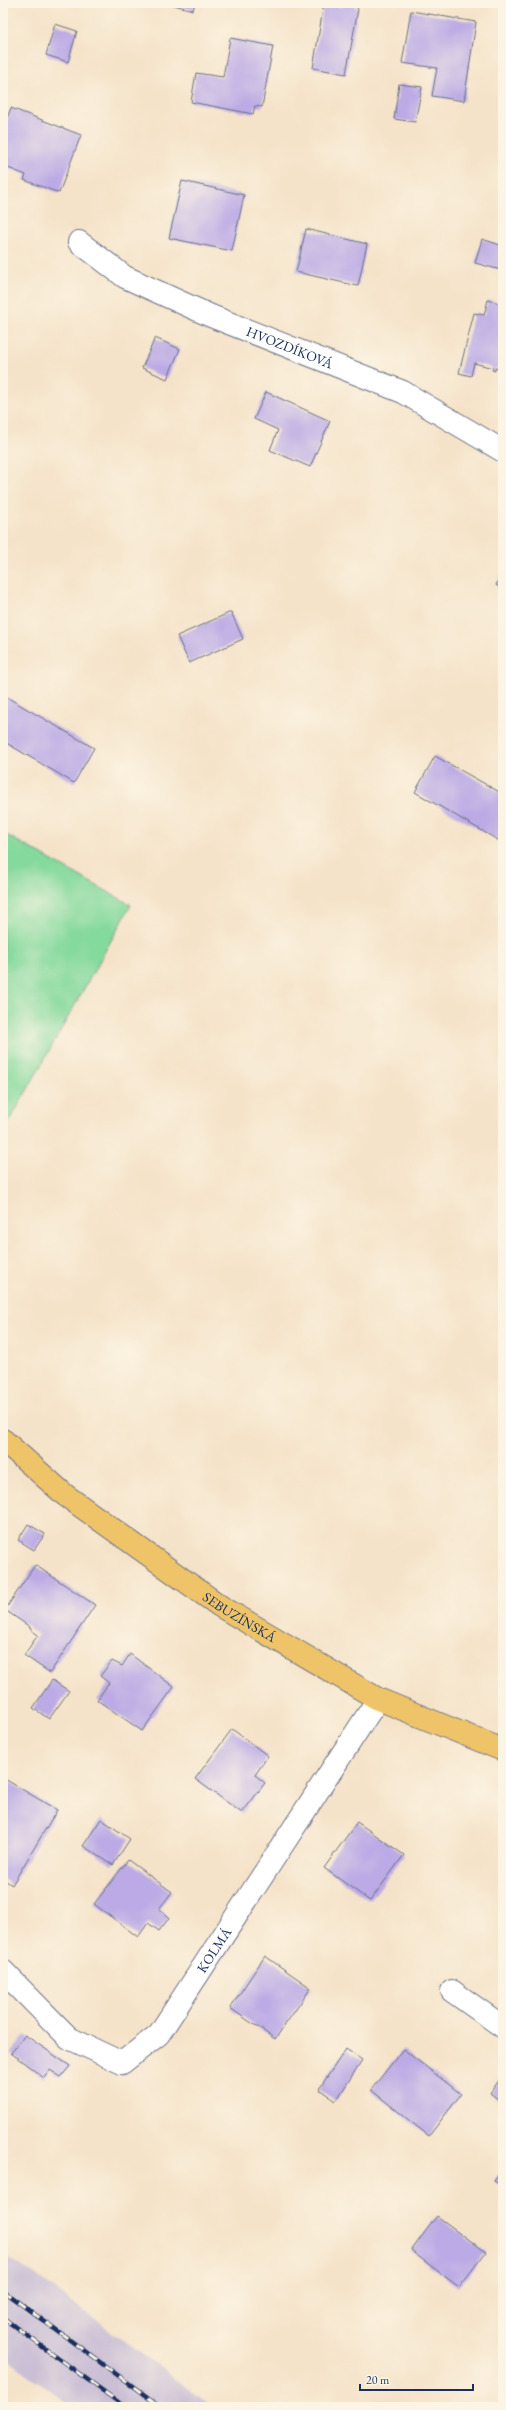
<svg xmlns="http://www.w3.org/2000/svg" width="506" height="2410" viewBox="0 0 506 2410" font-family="'EB Garamond',serif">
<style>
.industrial{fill:#cbbfd5}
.green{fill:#84d99c;stroke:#50847d}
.building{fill:#bbaae5}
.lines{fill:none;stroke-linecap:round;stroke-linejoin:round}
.minor-casing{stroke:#676e83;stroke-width:24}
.major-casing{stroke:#676e83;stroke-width:24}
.minor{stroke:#fff;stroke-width:22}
.major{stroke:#efc469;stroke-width:22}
.rail-casing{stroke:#1b2f5e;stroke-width:4.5}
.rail{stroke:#fcf5e5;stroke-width:3;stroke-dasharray:9;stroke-linecap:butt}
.labels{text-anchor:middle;stroke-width:3;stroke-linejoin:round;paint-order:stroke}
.street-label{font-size:14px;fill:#1b2f5e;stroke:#fcf5e5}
</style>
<rect width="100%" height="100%" fill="#fcf5e5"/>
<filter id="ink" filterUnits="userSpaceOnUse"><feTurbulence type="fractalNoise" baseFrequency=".025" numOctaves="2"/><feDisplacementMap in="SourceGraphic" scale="8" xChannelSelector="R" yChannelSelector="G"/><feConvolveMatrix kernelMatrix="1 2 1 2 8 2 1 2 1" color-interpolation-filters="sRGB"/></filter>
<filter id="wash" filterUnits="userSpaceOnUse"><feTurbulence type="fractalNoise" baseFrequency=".012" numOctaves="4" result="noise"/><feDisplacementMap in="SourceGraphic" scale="16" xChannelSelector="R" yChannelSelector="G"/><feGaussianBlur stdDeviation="0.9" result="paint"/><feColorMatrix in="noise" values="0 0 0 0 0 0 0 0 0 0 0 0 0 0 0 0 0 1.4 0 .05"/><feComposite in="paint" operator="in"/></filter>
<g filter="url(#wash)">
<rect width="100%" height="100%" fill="#f5e3c9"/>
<polygon class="industrial" points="3,2254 38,2277 213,2407 73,2407 3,2356"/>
<polygon class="green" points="3,833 131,905 3,1133"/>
<g id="blocks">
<g class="building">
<polygon points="166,3 195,3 193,10"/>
<polygon points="324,3 341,7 346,3 353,3 358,9 346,74 313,68"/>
<polygon points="411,11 476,22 464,101 432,96 437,68 402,63"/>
<polygon points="55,24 77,31 68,62 46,55"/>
<polygon points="230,38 273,46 262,107 255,106 253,114 191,102 196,73 223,77"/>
<polygon points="399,84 422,87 415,122 394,119"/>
<polygon points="11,108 81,135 59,193 24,180 26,175 3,166 3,128"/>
<polygon points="182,181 244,195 232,251 169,238"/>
<polygon points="306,229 367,244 358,286 296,272"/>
<polygon points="482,239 503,246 501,270 475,263"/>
<polygon points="488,300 503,304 503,370 495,368 495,371 492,370 493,368 474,363 471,376 459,373 474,313 484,315"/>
<polygon points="155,338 180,349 167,379 142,368"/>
<polygon points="266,392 330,421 310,467 270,450 278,430 254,419"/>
<polygon points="503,572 503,589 496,585"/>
<polygon points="231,612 243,639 189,663 177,636"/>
<polygon points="3,695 94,748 74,783 3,741"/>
<polygon points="435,756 503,794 503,843 415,792"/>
<polygon points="28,1524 45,1534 34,1550 18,1540"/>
<polygon points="35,1565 95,1605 50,1673 24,1655 38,1635 30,1629 30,1627 5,1610"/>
<polygon points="130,1654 174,1687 142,1731 97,1700 109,1683 100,1676 112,1661 122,1666"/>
<polygon points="52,1680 69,1691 49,1719 33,1708"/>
<polygon points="232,1729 268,1756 255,1775 265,1783 242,1813 195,1779"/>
<polygon points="3,1778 57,1810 12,1885 3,1879"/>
<polygon points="101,1819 130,1839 113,1865 83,1846"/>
<polygon points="357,1822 404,1855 370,1901 324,1868"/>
<polygon points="128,1860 172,1892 159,1909 169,1918 159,1931 148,1923 138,1937 94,1904"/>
<polygon points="503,1883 503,1892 499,1890"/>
<polygon points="265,1956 311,1988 275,2039 230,2008"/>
<polygon points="25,2035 70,2066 61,2077 50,2070 44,2078 11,2053"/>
<polygon points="346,2049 362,2060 336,2101 319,2089"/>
<polygon points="403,2049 461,2094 429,2136 371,2090"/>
<polygon points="503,2075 503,2103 490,2093"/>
<polygon points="503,2169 503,2187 494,2181"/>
<polygon points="437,2216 486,2252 459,2287 411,2251"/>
</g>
</g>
</g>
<g filter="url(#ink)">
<use href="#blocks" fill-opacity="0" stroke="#676e83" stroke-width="1"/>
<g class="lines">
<defs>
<g id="minor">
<path id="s1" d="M79 242 125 277 211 316 403 392 503 451"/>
<path id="s2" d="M3 1971 69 2038 122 2063 159 2034 378 1699"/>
<polyline points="452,1991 503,2027"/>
</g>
<g id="major">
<path id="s3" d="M3 1440 65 1495 220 1606 378 1699 503 1750"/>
</g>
</defs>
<use href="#minor" class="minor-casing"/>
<use href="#major" class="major-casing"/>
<use href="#minor" class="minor"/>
<use href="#major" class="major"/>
<defs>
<g id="rail">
<polyline points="3,2291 161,2407"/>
<polyline points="3,2318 125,2407"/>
</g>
</defs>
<use href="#rail" class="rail-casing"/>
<use href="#rail" class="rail"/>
</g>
</g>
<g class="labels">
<g class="street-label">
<text dy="5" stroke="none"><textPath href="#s1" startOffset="237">HVOZDÍKOVÁ</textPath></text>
<text dy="5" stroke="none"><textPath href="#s3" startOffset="296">SEBUZÍNSKÁ</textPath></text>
<text dy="5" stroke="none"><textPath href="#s2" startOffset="300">KOLMÁ</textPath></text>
</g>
</g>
<rect width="506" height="2410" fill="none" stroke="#fcf5e5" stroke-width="16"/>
<path d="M360 2384v6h113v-6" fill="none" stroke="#1b2f5e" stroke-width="2"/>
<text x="366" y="2384" font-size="12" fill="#1b2f5e" stroke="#fcf5e5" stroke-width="3" paint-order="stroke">20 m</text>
</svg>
